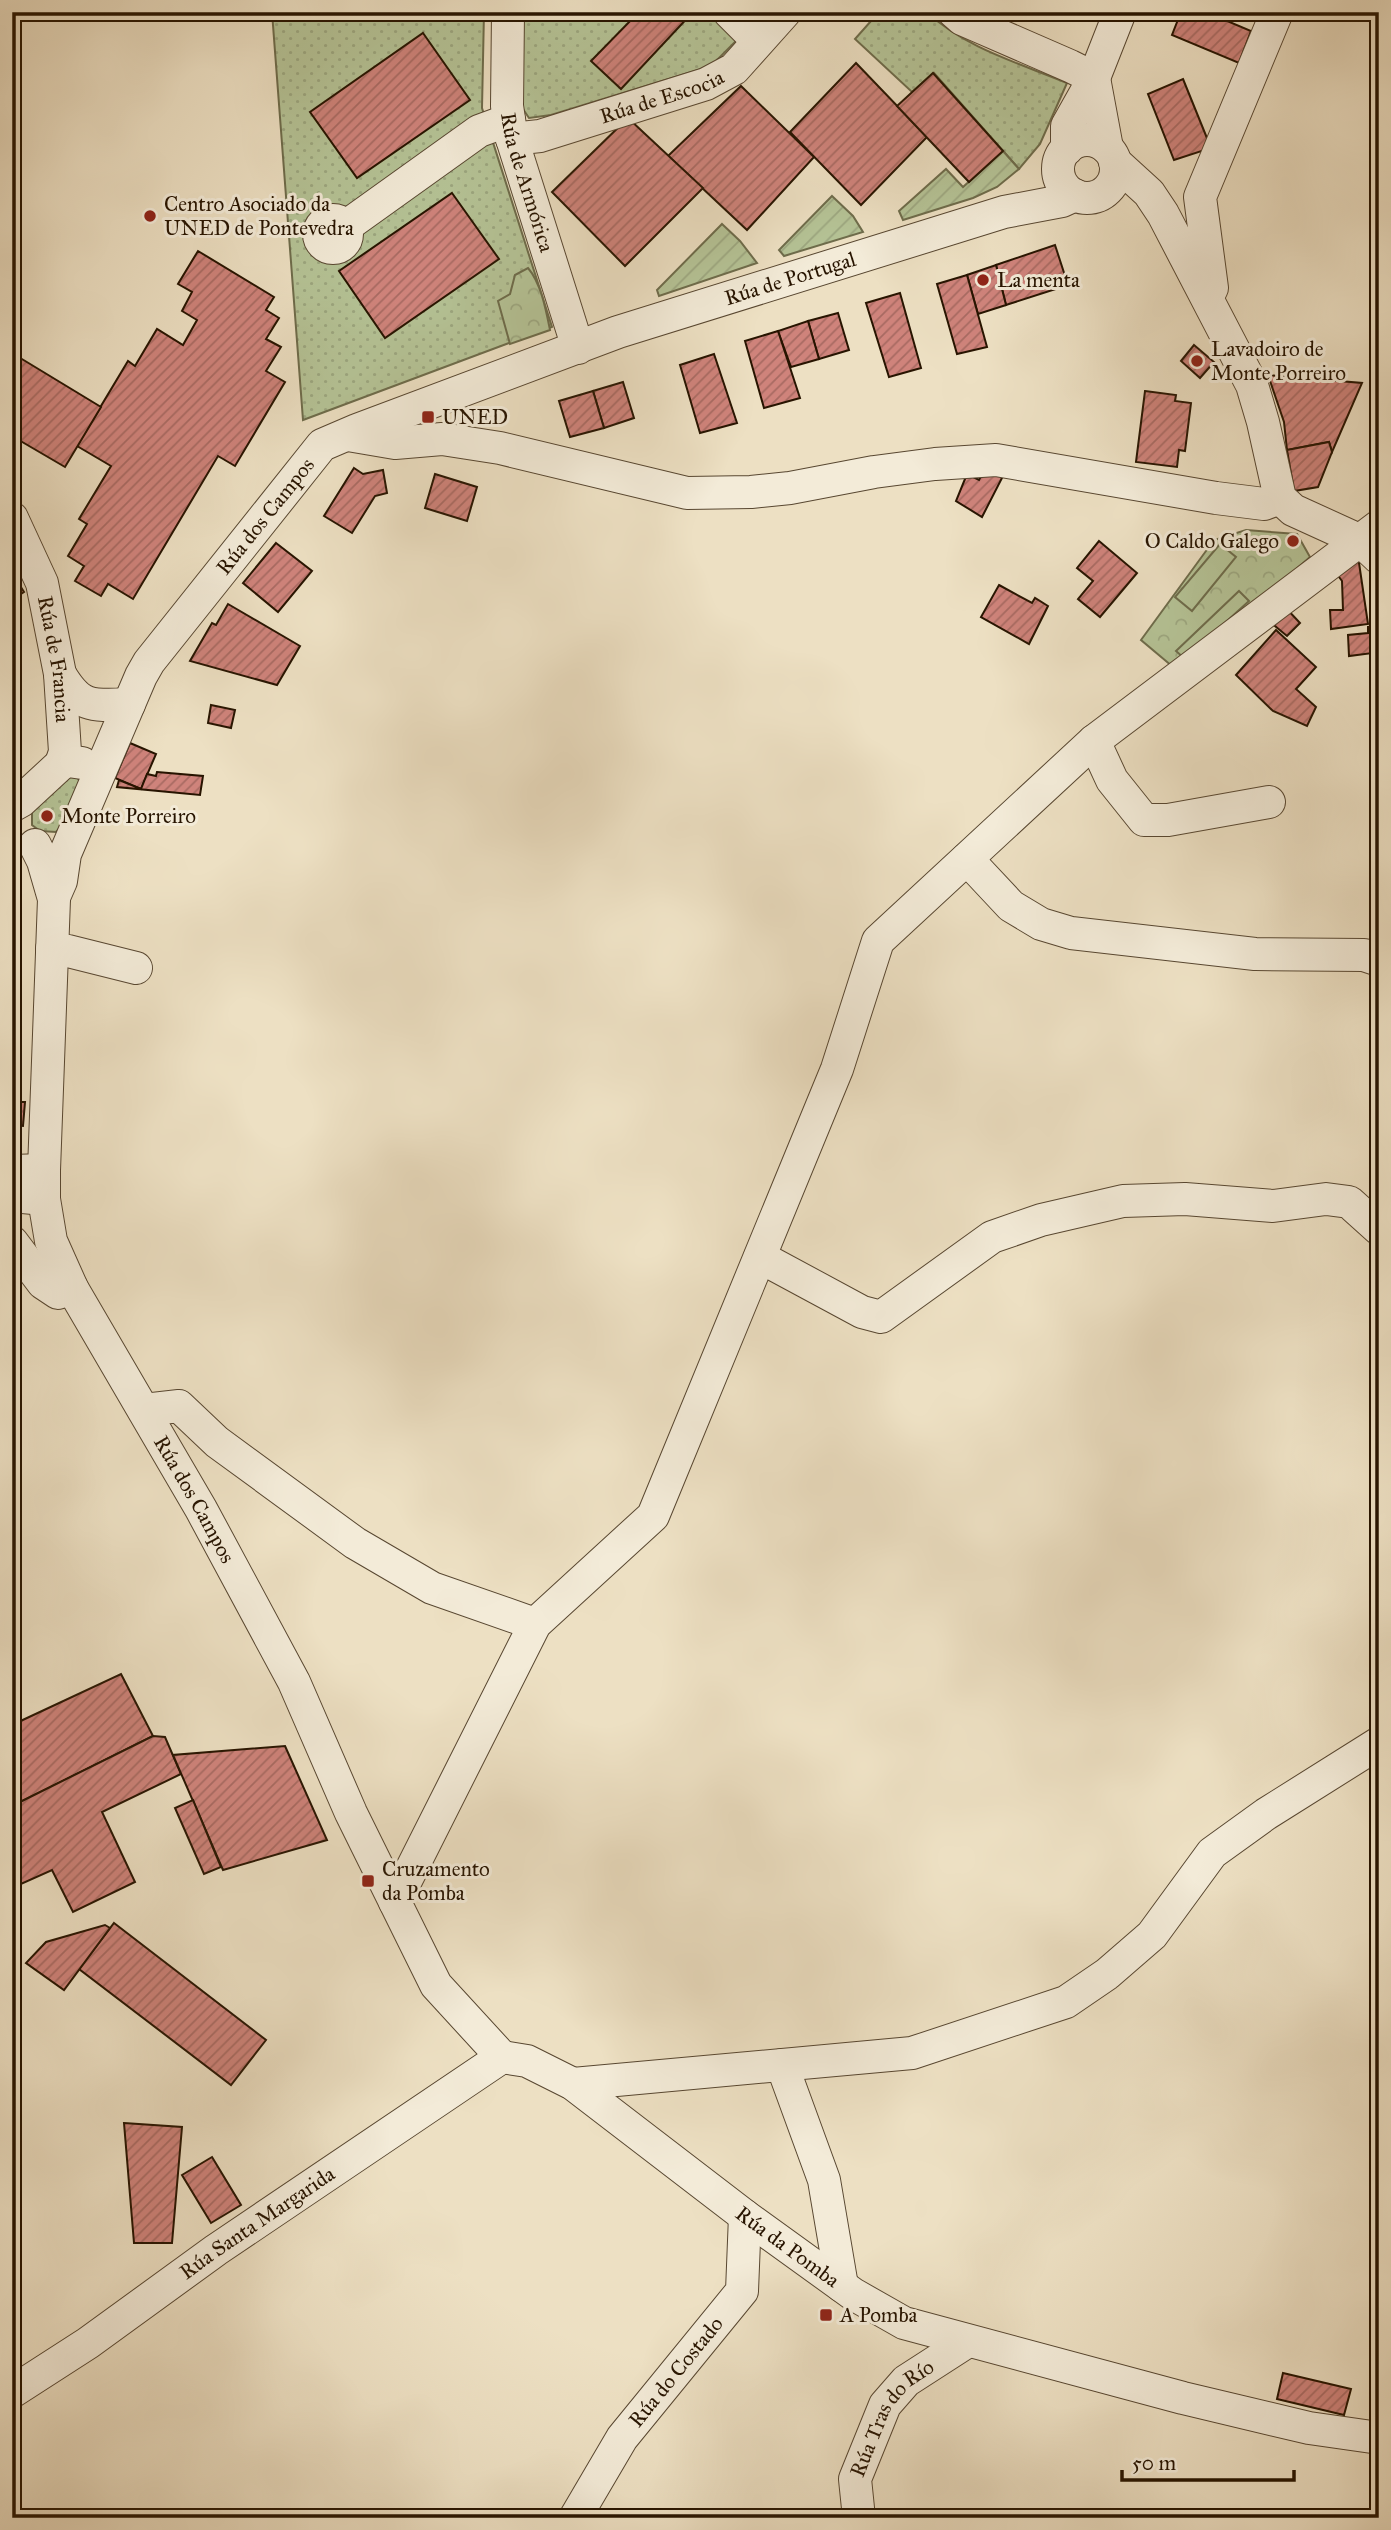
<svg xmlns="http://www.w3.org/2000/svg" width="1391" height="2530" viewBox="0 0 1391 2530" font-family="'IM FELL Great Primer',serif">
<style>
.grass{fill:url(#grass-dots);stroke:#6e6c4b;stroke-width:2}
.park{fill:url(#park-crowns);stroke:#6e6c4b;stroke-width:2}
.garden{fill:url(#garden-furrows);stroke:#6e6c4b;stroke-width:2}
.pitch{fill:#b5c396;stroke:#6e6c4b;stroke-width:2}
.building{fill:url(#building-hatch);stroke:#271400;stroke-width:2}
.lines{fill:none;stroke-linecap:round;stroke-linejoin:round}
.minor-casing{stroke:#584731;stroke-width:34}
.minor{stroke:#f3ebd8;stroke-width:32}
.poi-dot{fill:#8f2418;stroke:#f3ebd8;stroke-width:2.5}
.labels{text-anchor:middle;stroke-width:6;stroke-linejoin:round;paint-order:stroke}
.street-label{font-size:21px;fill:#271400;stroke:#f3ebd8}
.poi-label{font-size:21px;fill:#271400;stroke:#f3ebd8;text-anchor:start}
</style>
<defs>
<pattern id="grass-dots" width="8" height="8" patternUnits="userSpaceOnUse" patternTransform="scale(1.75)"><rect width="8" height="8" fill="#b5c396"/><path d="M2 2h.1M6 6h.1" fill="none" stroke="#9ca780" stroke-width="1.8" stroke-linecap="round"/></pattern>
<pattern id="park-crowns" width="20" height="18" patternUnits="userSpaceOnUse" patternTransform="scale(1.75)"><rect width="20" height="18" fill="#b5c396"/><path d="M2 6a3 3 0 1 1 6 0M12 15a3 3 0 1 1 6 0" fill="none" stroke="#9ca780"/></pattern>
<pattern id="garden-furrows" width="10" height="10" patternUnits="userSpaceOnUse" patternTransform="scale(1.75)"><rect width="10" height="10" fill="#b5c396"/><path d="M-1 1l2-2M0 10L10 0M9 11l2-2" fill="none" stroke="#9ca780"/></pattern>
<pattern id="building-hatch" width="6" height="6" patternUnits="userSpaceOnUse" patternTransform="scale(1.75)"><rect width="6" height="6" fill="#cf837b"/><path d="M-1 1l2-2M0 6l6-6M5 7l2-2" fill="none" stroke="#a86a62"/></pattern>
</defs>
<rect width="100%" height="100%" fill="#ede0c3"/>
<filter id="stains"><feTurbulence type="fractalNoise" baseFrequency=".00286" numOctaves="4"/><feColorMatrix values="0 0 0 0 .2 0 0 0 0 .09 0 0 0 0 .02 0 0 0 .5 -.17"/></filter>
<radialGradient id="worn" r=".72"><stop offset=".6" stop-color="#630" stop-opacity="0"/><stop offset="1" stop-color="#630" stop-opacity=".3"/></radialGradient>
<g class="grass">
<polygon points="272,12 484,12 482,108 552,327 303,420"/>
<polygon points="521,12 708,12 738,39 711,66 551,115 529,118 519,103"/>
<path d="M879 12H927C965 48 1019 63 1067 83L1040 144 1019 169 934 73 912 92 855 39Z"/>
<polygon points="63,775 77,776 81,785 68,819 56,832 40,831 32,825 32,809"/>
</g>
<g class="park">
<path d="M528 268C541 283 546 310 550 330L510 344 498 301 510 294 515 275Z"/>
<polygon points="1246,530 1297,534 1310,557 1179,672 1141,640 1214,540"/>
</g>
<g class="garden">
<polygon points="1003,151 1019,169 997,187 973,198 903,220 899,211 946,169 963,187"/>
<polygon points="832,196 853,216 863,232 784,256 779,250"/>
<polygon points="722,224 740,241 757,263 659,296 657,290"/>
</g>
<g class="pitch">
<polygon points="1220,544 1236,557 1192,611 1175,597"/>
<polygon points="1239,591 1249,601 1185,659 1176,651"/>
</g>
<g class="building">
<polygon points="633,12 693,12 621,89 591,61 636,15"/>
<polygon points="1181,12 1206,12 1251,31 1239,63 1172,35"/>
<polygon points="423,33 470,100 357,178 310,112"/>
<polygon points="856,63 927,137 861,205 790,132"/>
<polygon points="933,73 1003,151 969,182 897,106"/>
<polygon points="1183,79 1211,148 1174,160 1148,94"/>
<polygon points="741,86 814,157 747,230 668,156"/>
<polygon points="628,118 703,188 625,266 552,192"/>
<polygon points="452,193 499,259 385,338 339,271"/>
<polygon points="1055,245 1068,285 1006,305 996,265"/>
<polygon points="198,251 274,297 266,310 279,318 266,339 281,347 266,371 285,382 235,466 218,456 133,599 108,584 101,596 75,581 84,566 68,556 87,524 79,519 111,466 77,446 128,361 135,366 157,329 183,345 197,320 182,311 192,292 178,284"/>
<polygon points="996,265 1006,305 978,314 967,275"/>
<polygon points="967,275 987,347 957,354 937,284"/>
<polygon points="900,293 921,368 889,377 866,303"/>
<polygon points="838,313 849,350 819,359 808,321"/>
<polygon points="808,321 819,359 791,367 778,331"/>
<polygon points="778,331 800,398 764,408 745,341"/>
<polygon points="1194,345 1214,362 1200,378 1181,361"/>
<polygon points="12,353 101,407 65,467 12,436"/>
<polygon points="714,354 737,423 700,433 680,365"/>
<polygon points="1268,375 1362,383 1332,452 1329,442 1287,450 1284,422"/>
<polygon points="623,382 634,418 604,428 593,391"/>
<polygon points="593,391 604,428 570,437 559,401"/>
<polygon points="1145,391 1176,395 1175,401 1191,403 1185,451 1179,450 1177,467 1136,462"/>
<polygon points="1329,442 1332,452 1318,487 1294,491 1287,450"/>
<polygon points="354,468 363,474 383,470 387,493 375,496 352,533 324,516"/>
<polygon points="983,472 1003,476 982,517 956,501 967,474 979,480"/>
<polygon points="435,474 477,487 467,521 425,508"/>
<polygon points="1099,541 1137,573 1100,617 1078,599 1093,581 1077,568"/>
<polygon points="276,543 312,571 278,612 243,583"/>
<polygon points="1358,556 1368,624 1331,629 1330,610 1343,610 1342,581 1334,570"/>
<polygon points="1379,569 1379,599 1371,594 1370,572"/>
<polygon points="12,573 24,592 12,600"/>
<polygon points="999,585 1032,603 1035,598 1048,606 1029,644 981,617"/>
<polygon points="228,604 300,646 277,685 190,661 212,623 216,625"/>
<polygon points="1284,606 1300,623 1287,636 1269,621"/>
<polygon points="1379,626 1379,643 1371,643 1373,653 1349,656 1348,635 1368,633 1368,627"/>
<polygon points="1276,630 1316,667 1296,689 1316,707 1307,726 1273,711 1236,675"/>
<polygon points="211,705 235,710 231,728 208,723"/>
<polygon points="130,743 156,754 141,789 115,778"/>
<polygon points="157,772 203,776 200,795 117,787 119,780 141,789 147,774 156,776"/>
<polygon points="12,1071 21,1072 20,1102 25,1102 23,1126 12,1125"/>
<polygon points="121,1674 153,1736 12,1806 12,1725"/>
<polygon points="153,1736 165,1737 181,1774 102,1812 135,1882 73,1912 52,1870 12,1888 12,1806"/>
<polygon points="285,1746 327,1840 223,1870 173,1755"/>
<polygon points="193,1800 221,1867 204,1874 175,1808"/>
<polygon points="114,1923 266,2040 231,2085 79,1969"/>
<polygon points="105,1925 110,1928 64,1990 26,1963 46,1942"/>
<polygon points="124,2123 182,2127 172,2243 134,2243"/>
<polygon points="212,2157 241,2205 211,2223 182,2175"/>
<polygon points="1283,2373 1351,2389 1344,2415 1277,2399"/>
</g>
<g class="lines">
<defs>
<g id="minor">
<path id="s1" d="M508 12 507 106 512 139 578 348"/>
<polyline points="729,12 758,41"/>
<polyline points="954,12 962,19 1070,66 1094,78"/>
<polyline points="1094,78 1107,148"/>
<path id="s2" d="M512 139 540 136 706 84 734 69 785 12"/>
<circle cx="1087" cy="169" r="29"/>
<polyline points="1067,149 1067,126 1094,78 1120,12"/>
<polyline points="1115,162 1149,193 1163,214 1252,385 1263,422 1280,498 1293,510 1361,541 1379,558"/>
<circle cx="333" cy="234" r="14"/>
<polyline points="345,227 479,131 509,120"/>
<polyline points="1210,292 1212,288 1200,197 1277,12"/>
<polyline points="348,435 395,443 442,439 500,448 687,493 751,492 790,488 874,472 935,464 996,460 1216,498 1264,504 1280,498"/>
<path id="s3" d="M12 518 42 583 60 674 65 752 61 764"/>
<path d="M60 674C80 708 92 706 129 704"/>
<polyline points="1094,741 1112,780 1144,820 1168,820 1269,802"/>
<polyline points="12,806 21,801 61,764 68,761 82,763"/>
<path id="s4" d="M35 845 43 861 54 899 44 1170V1199L51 1241 72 1288 201 1509 294 1682 351 1813 436 1985 502 2057"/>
<polyline points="967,859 1011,906 1041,924 1071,933 1255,954 1364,955 1379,960"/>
<path id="s5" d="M54 897 61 881 65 854 141 676 149 662 322 445 357 430 618 332 1004 212 1062 201 1075 195"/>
<polyline points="52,949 68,951 136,968"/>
<polyline points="12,1171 44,1170"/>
<polyline points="12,1196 44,1199"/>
<polyline points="12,1242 43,1283 58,1293 72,1288"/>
<polyline points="760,1257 862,1312 881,1317 992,1237 1041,1220 1123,1201 1185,1199 1273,1206 1326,1199 1349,1202 1379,1229"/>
<polyline points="144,1410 179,1406 217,1442 355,1543 432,1588 535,1624"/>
<polyline points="395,1902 535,1624 653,1516 837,1069 878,941 1094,741 1379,526"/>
<path id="s6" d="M502 2057 527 2061 573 2084 745 2216 853 2294 904 2323 1183 2398 1309 2428 1379 2438"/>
<polyline points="782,2065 824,2180 842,2286"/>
<polyline points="573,2084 912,2053 1066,2002 1107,1974 1152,1935 1212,1853 1266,1814 1379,1743"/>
<path id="s7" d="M12 2392 88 2343 216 2250 502 2057"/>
<path id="s8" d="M575 2518 622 2438 742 2291 745 2216"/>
<path id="s9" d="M859 2518 855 2479 885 2405 906 2381 968 2341"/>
</g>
</defs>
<use href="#minor" class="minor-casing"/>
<use href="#minor" class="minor"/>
</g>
<g class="poi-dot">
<circle cx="150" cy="216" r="7"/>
<circle cx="983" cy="280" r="7"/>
<circle cx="1197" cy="361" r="7"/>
<rect x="421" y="410" width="14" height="14" rx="3.5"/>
<circle cx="1293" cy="541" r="7"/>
<circle cx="47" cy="816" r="7"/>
<rect x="361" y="1874" width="14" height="14" rx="3.5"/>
<rect x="819" y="2308" width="14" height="14" rx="3.5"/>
</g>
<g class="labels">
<g class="street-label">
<text dy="7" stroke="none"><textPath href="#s2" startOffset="156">Rúa de Escocia</textPath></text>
<text dy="7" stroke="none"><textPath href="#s1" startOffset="173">Rúa de Armórica</textPath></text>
<text dy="7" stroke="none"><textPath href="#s5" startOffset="1029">Rúa de Portugal</textPath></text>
<text dy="7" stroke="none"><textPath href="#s5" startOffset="441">Rúa dos Campos</textPath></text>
<text dy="7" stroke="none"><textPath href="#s3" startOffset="149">Rúa de Francia</textPath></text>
<text dy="7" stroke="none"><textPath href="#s4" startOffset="696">Rúa dos Campos</textPath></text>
<text dy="7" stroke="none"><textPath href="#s7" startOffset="298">Rúa Santa Margarida</textPath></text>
<text dy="7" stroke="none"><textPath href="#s6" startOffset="346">Rúa da Pomba</textPath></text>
<text dy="7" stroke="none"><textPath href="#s8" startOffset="178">Rúa do Costado</textPath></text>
<text dy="7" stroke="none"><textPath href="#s9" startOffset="112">Rúa Tras do Río</textPath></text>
</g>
<g class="poi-label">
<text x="164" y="211">Centro Asociado da<tspan x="164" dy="24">UNED de Pontevedra</tspan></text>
<text x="997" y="287">La menta</text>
<text x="1211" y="356">Lavadoiro de<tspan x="1211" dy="24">Monte Porreiro</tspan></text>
<text x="442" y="424">UNED</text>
<text x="1279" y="548" text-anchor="end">O Caldo Galego</text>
<text x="61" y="823">Monte Porreiro</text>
<text x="382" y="1876">Cruzamento<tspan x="382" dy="24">da Pomba</tspan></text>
<text x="840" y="2322">A Pomba</text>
</g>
</g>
<rect width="1391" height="2530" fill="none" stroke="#ede0c3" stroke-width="42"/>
<rect x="14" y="14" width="1363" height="2502" fill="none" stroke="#271400" stroke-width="3.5"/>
<rect x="21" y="21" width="1349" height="2488" fill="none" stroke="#271400" stroke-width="2"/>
<path d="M1122 2470v10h172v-10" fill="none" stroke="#271400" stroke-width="3.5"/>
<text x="1132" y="2470" font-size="21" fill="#271400" stroke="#f3ebd8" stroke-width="5" paint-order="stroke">50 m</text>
<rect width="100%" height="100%" filter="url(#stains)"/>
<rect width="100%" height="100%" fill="url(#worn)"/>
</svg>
